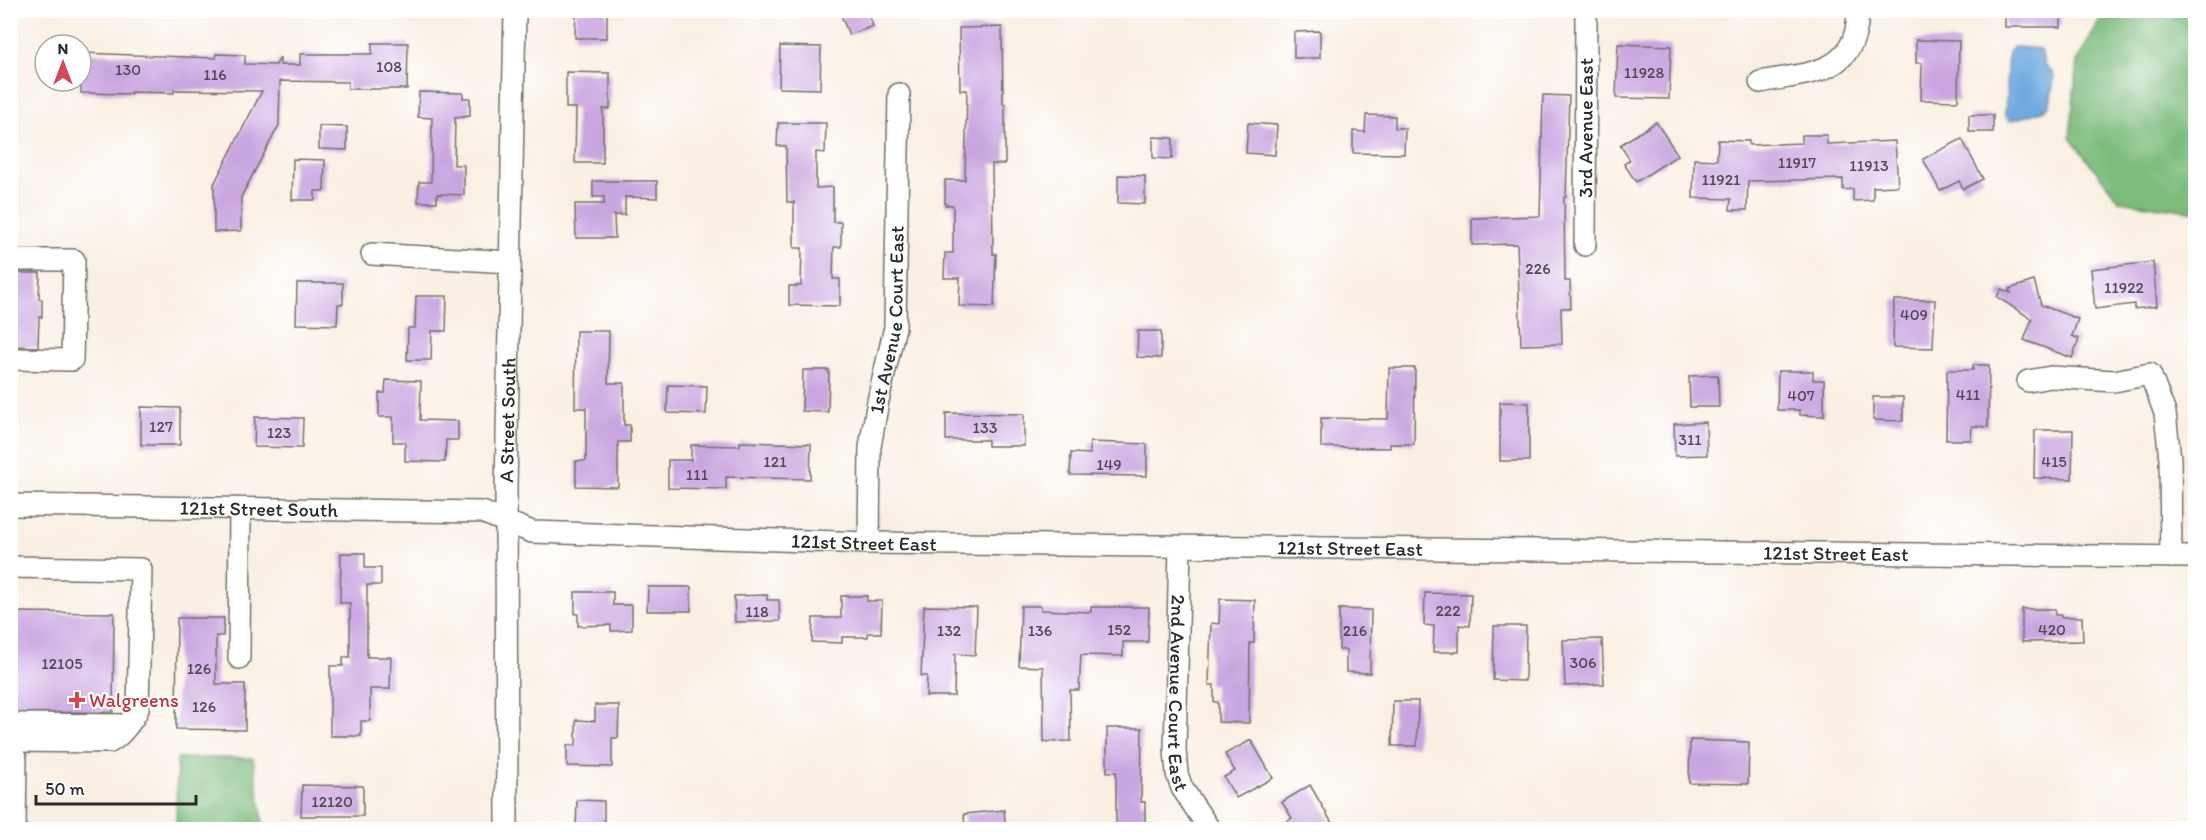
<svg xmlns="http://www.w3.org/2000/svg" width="2206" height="840" viewBox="0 0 2206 840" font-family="Itim,sans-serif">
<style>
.forest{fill:#7bbb7b;stroke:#537353;stroke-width:1.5}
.water{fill:#70aae0;stroke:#4e6a86;stroke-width:1.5}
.building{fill:#caa6e0}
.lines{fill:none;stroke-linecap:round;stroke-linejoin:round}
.minor-casing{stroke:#73706b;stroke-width:24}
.minor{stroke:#fff;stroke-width:21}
.health-dot{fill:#e0444e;stroke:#fff;stroke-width:2}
.labels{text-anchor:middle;stroke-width:4.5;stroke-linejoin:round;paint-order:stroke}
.number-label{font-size:16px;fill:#534a58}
.street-label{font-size:20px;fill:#2b2b2b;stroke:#fff}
.health-label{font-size:20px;fill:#be3a42;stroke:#fff;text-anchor:start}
</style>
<rect width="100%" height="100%" fill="#fff"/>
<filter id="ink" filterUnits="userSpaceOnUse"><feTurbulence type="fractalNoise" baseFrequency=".0167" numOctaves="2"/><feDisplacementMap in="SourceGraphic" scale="12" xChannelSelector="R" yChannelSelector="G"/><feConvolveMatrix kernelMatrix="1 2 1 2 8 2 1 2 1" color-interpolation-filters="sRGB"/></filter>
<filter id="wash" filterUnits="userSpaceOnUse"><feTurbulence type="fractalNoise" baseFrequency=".008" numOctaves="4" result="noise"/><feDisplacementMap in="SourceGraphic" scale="24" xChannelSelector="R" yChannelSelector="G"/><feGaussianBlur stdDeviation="1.35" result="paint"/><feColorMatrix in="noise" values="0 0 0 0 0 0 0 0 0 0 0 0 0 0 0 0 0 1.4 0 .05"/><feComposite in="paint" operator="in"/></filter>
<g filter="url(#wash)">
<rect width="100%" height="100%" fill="#f9efe2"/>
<g class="forest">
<polygon points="2163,11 2195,11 2195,212 2120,201 2070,138 2077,61 2101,18"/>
<polygon points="177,758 253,758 264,829 176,829"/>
</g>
<polygon class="water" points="2013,47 2041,49 2044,65 2053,73 2054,79 2050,104 2045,110 2010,121 2005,116 2008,52"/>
<g id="blocks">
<g class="building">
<polygon points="576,10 607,10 607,38 575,38"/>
<polygon points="839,10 867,10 873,26 849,35"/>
<rect x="2005" y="10" width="56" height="17"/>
<polygon points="1002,27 1003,104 1005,104 1005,164 992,164 993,254 996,254 994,307 959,306 960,278 944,278 945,253 953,253 953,205 945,205 945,180 965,180 967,90 960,90 959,28"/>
<polygon points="1320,31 1320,58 1294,58 1294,32"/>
<polygon points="1916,40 1959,41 1958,101 1921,100 1922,63 1916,63"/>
<polygon points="372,43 408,43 407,89 348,89 348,82 280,81 279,125 241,197 241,231 214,232 214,184 262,91 174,90 174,93 131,92 131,94 81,93 81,53 186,57 216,58 216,54 245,55 245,64 276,65 280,57 280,65 300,65 300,54 372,54"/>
<polygon points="1618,44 1671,46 1669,99 1616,98"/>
<polygon points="780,46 821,47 820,89 779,88"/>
<polygon points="566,72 610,73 610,109 603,109 603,163 575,163 576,108 566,108"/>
<polygon points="419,92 463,93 463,98 470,98 470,116 455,118 454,165 464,165 464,195 437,194 437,202 418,202 419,182 431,182 432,118 418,117"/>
<polygon points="1543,95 1569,96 1566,197 1564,197 1565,281 1570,281 1571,308 1561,308 1562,344 1521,345 1517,244 1472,245 1472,218 1540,216"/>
<polygon points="1366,115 1395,116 1395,128 1405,128 1404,154 1353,153 1353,131 1365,132"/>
<rect x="1969" y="115" width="24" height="17"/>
<polygon points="1656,122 1678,155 1636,182 1624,164 1630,160 1620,145"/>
<polygon points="778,123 826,123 825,153 816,152 816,188 833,187 833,222 841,222 841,247 834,247 833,279 840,279 840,306 789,305 789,286 801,286 802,248 794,248 794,202 787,202 786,146 777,146"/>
<polygon points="1248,123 1277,125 1275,155 1246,153"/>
<polygon points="319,126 347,127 347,150 319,149"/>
<polygon points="1802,135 1827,135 1827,144 1895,141 1898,186 1873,187 1873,200 1853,201 1853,189 1843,190 1843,179 1748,181 1747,210 1730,210 1731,199 1693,198 1694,159 1717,160 1718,140 1749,141 1749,145 1802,143"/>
<polygon points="1153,137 1173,138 1172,159 1153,158"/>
<polygon points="1962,139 1983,179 1963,189 1959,181 1940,191 1923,159"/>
<polygon points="293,159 325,160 324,191 315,191 315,200 292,200"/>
<polygon points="1118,175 1145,176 1145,204 1118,203"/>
<polygon points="593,181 657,181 657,198 625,197 625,215 614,215 615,238 576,238 575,204 604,204 604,197 593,197"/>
<polygon points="2153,262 2157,306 2134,309 2134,304 2095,309 2091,269"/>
<polygon points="10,273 40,273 39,299 42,299 42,317 39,317 38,347 10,346"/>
<polygon points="2034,281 2041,305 2078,319 2072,336 2079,339 2072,358 2024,340 2032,319 1997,297 2001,289 2011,293 2009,289"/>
<polygon points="297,283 343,283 343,304 338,304 337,325 296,324"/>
<polygon points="416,296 447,296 446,331 432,331 431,360 407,360 408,328 415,328"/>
<polygon points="1894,300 1935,300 1933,348 1893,347"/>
<polygon points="576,331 609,331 608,383 624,383 624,425 630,425 630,442 618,442 618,487 576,486 576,461 586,461 586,408 575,408"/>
<polygon points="1138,331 1161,331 1161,358 1137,357"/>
<polygon points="1973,365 1989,365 1988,427 1972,426 1971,440 1946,440 1947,370 1973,370"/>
<polygon points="1389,368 1415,368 1414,444 1390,444 1390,448 1321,447 1321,418 1388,419"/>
<polygon points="803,370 829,370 828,412 802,411"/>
<polygon points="1778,371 1813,371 1813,380 1824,380 1824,416 1800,415 1800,410 1777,410"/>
<polygon points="1718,375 1719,407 1690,407 1689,376"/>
<polygon points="386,380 421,381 420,420 458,421 458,440 446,440 445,462 405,461 405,442 393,442 393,417 379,417 379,393 385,393"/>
<polygon points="668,385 707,386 706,414 667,413"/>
<polygon points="1873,397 1903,397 1903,421 1873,420"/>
<polygon points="1500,402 1529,403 1529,461 1500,461"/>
<polygon points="141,407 180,408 180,445 141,445"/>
<polygon points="946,413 1024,414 1024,446 988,446 988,440 946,440"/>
<polygon points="255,417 303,418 302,448 254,447"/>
<polygon points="1706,422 1707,455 1675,456 1674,424"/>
<polygon points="2035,430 2073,430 2072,479 2034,478"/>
<polygon points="740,442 811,444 810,479 726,477 726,489 668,488 668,460 691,460 691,445 740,446"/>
<polygon points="1090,442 1147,444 1147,476 1070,475 1071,453 1090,454"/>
<polygon points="341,553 365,553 365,568 381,568 381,585 367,585 367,657 391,657 390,689 370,689 370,721 361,721 361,736 330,736 330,666 343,666 343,657 350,657 350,603 340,603"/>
<polygon points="648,587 691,587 691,611 647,611"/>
<polygon points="575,592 613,592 613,605 632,605 632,630 611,631 611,625 578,626 578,614 575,614"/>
<polygon points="1425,593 1471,594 1470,626 1459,625 1459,652 1433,652 1434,626 1424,625"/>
<polygon points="767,595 767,600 779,600 780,621 735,622 734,596"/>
<polygon points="841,596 867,596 867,601 882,601 881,633 868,633 868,637 842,637 842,643 812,642 813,618 841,618"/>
<polygon points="1220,599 1255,600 1254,643 1250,643 1249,723 1218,722 1218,702 1214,702 1214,685 1209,685 1211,623 1219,624"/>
<polygon points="924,606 977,607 975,655 955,654 954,696 926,696 927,676 921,676"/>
<polygon points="1021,606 1041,606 1041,610 1091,612 1091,607 1149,607 1148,642 1123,642 1123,656 1081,655 1079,690 1070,690 1071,741 1044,742 1043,667 1019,666"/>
<polygon points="1339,609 1371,610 1370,673 1346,672 1346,650 1339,650"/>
<polygon points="2022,609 2055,609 2055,615 2061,615 2061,617 2082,617 2083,641 2022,642"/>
<polygon points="10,612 114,613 113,712 10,713"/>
<polygon points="177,618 224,618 223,636 216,636 216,684 245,684 245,730 176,729"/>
<polygon points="1494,626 1526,626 1525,681 1493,680"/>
<polygon points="1602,639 1604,684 1565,686 1563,640"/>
<polygon points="1393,701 1418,701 1417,746 1392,746"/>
<polygon points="595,705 619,705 618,738 612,738 612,767 567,766 567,745 576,746 576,720 595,721"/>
<polygon points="1107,728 1142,728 1141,802 1145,802 1145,830 1116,830 1116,772 1107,772"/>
<polygon points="1251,740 1273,778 1236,798 1224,777 1235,771 1225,754"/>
<polygon points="1690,740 1749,742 1748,784 1689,783"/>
<polygon points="302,785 363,786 363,816 301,816"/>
<polygon points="1310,785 1332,823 1322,830 1274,830 1292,818 1282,802"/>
<polygon points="577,800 604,801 604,830 576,830"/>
<polygon points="1004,810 1006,830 965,830 964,814"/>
</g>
</g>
</g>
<g filter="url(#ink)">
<use href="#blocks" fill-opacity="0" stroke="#73706b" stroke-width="1.5"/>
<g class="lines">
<defs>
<g id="minor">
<path d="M1760 82C1810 72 1858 75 1858 10"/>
<path id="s1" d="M1585 245 1586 10"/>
<polyline points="372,254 510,262"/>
<polyline points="10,260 74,260 72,360 10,359"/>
<polyline points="2028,381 2051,377 2114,381 2150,374 2165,413 2170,459 2171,557"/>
<path id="s2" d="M10 505 482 512 532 532 869 543 2196 557"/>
<path id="s3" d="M869 543 870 447 878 401 895 327 899 94"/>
<path id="s4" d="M1180 547 1175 750 1177 774 1182 788 1210 830"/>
<path d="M10 567 141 569 138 709C133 720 121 736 110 742L10 741"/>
<polyline points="239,658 240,509"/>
<polyline points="10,731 22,724 127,725"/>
<polyline points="10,759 16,759 15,830"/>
<path id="s5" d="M507 830 506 489 515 10"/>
</g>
</defs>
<use href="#minor" class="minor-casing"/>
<use href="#minor" class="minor"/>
</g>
</g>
<path class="health-dot" d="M74 691h6v6h6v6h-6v6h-6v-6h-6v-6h6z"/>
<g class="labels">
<g class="number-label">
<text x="389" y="72">108</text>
<text x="128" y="75">130</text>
<text x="1644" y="78">11928</text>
<text x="215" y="80">116</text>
<text x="1797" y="168">11917</text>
<text x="1869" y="171">11913</text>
<text x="1721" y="185">11921</text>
<text x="1538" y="274">226</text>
<text x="2124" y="293">11922</text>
<text x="1914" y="320">409</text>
<text x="1968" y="400">411</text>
<text x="1801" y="401">407</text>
<text x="161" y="432">127</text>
<text x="985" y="433">133</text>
<text x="279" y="438">123</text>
<text x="1690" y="445">311</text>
<text x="775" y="467">121</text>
<text x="2054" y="467">415</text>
<text x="1109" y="470">149</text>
<text x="697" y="480">111</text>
<text x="1448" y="616">222</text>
<text x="757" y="617">118</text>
<text x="1119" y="635">152</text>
<text x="2052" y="635">420</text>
<text x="949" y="636">132</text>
<text x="1040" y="636">136</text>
<text x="1355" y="636">216</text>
<text x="1583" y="668">306</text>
<text x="62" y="669">12105</text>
<text x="199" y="674">126</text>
<text x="204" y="712">126</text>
<text x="332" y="807">12120</text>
</g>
<g class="street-label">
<text dy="7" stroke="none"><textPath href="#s1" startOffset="117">3rd Avenue East</textPath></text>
<text dy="7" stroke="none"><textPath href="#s3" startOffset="225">1st Avenue Court East</textPath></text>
<text dy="7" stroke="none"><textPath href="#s5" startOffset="410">A Street South</textPath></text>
<text dy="7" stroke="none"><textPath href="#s2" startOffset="249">121st Street South</textPath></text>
<text dy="7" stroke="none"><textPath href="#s2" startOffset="858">121st Street East</textPath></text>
<text dy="7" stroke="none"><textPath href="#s2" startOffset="1344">121st Street East</textPath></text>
<text dy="7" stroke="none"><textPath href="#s2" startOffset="1830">121st Street East</textPath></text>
<text dy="7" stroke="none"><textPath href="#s4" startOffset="146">2nd Avenue Court East</textPath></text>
</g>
<g class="health-label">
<text x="89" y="707">Walgreens</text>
</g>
</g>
<rect width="2206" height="840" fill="none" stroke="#fff" stroke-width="36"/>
<g transform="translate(63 63)"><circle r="28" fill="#ffffff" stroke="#aaaaaa" stroke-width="1.5"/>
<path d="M0-4.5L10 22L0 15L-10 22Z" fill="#d1495b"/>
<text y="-9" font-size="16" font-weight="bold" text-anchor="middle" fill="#2b2b2b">N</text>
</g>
<path d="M36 795v9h160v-9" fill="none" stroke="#2b2b2b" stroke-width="3"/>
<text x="45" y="795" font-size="18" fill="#2b2b2b" stroke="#ffffff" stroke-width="4.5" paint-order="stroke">50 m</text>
</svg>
